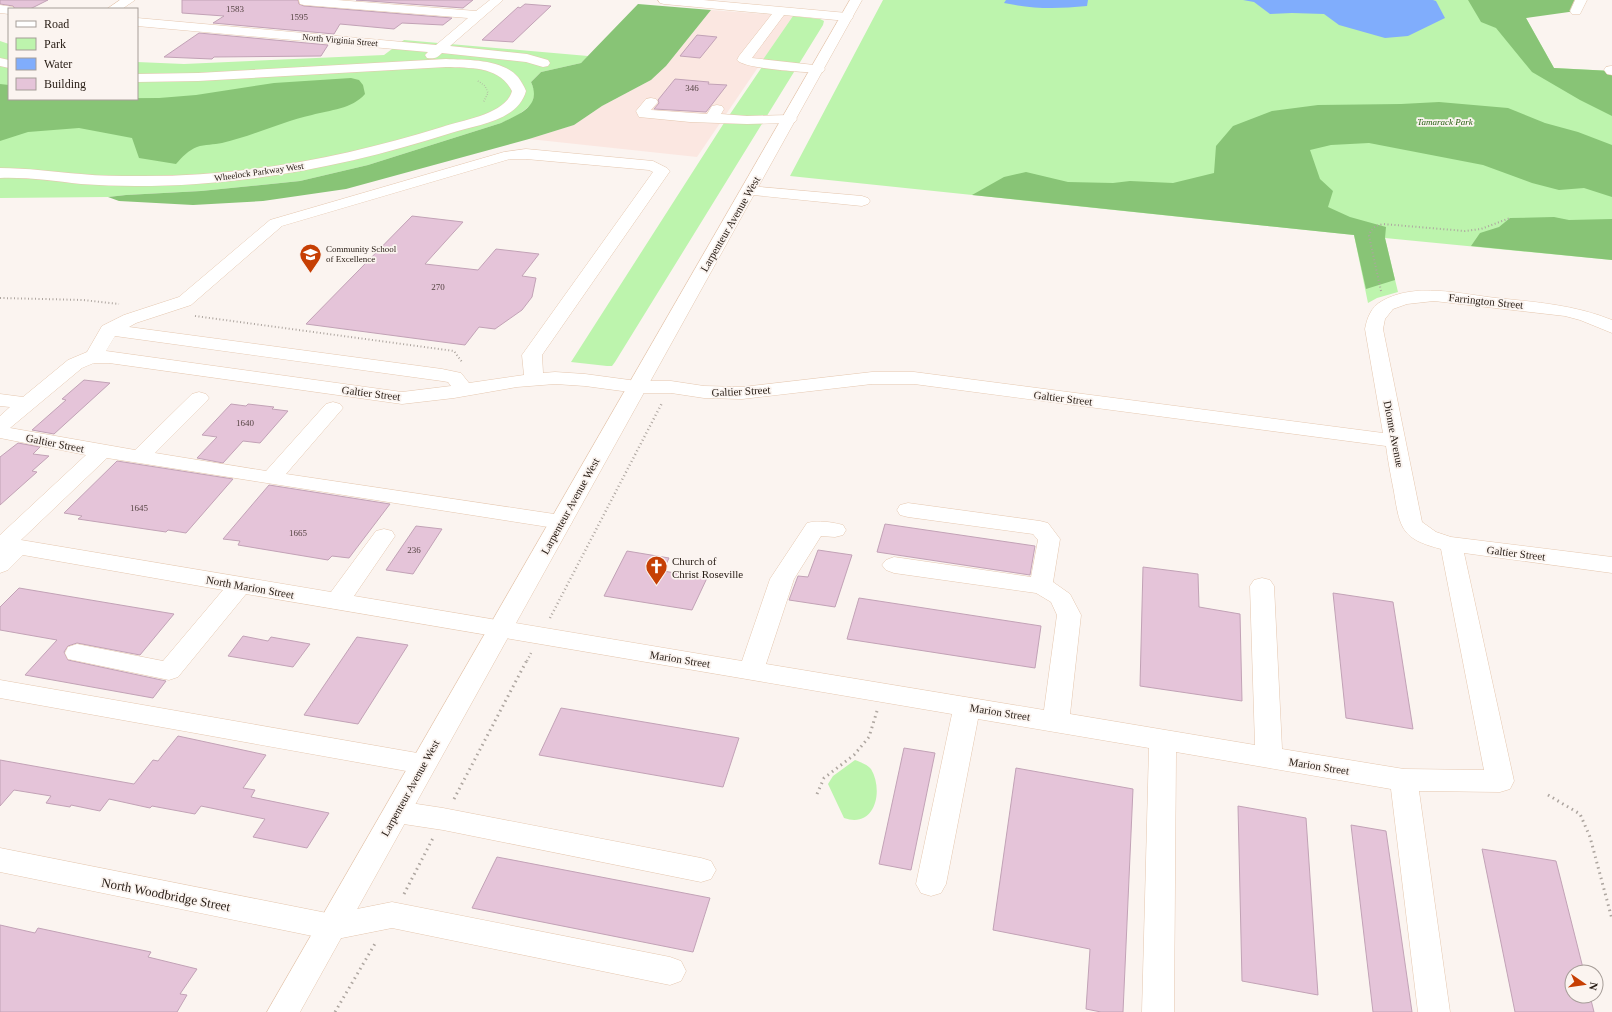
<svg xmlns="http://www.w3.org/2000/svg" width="1612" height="1012" viewBox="0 0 1612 1012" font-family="'Times New Roman',serif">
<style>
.commercial{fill:#fbe7e1}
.green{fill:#bdf4ad}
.forest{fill:#88c476}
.water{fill:#80adfc}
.building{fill:#e5c4d9;stroke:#c2a2b6}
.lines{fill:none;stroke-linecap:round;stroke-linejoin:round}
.minor-casing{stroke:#e5c7af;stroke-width:1}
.major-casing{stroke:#e5c7af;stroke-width:1}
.path-far3{stroke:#ada59f;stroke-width:1.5;stroke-dasharray:0.5 2;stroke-linecap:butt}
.path-far2{stroke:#ada59f;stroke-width:2;stroke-dasharray:1 2.5;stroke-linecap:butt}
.path-far1{stroke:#ada59f;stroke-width:2.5;stroke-dasharray:1 3;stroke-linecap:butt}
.path{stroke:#ada59f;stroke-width:3;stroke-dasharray:1.5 4;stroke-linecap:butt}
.minor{fill:#fff;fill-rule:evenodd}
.major{fill:#fff;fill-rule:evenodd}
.labels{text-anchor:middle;stroke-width:3.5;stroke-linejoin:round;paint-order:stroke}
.number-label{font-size:9px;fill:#564544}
.far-street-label{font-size:9px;fill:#261b13;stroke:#fbf4f0}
.far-park-label{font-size:9px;font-style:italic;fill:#286013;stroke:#fbf4f0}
.far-poi-label{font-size:9px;fill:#261b13;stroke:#fbf4f0;text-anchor:start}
.street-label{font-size:11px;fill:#261b13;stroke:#fbf4f0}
.poi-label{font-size:11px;fill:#261b13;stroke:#fbf4f0;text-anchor:start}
.near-street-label{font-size:13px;fill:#261b13;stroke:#fbf4f0}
</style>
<rect width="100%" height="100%" fill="#fbf4f0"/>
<polygon class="commercial" points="711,10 793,16 697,157 529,139 574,125 602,106 651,80 666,66"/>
<g class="green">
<polygon points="883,0 1581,0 1526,18 1554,68 1612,71 1612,260 1385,238 1398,292 1377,298 1368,303 1354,235 790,176"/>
<polygon points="793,16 820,19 824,21 823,25 615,362 612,366 607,366 571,362 724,123 766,61 762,61"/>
<polygon points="404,40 588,56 581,63 541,72 531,82 535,92 532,104 517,116 501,123 368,165 300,181 201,191 126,195 108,197 0,198 0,41 9,44 9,99 137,99 137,62 184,64 384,55"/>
<path d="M855 760C860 762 868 765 871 769 884 791 875 829 844 818L828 784 833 776Z"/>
</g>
<g class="forest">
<polygon points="1468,0 1581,0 1576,11 1526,18 1554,68 1612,71 1612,116 1580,100 1532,72 1496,28 1481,22"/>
<path d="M638 4 711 10 666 66 651 80 602 106 574 125 529 139 346 189 263 201 193 205 119 201 108 197 126 195 201 191 300 181 368 165 501 123C520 114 542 106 531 82L541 72 581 63Z"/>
<path d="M351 78 359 80 363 85 365 94C352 109 330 110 312 115 281 122 252 136 222 143 214 145 205 144 197 147 189 150 182 157 176 164L139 158 132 138 79 128 28 132 0 141V84L9 85V99L159 98 196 95 274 83Z"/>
<polygon points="1439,102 1508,108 1545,123 1578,132 1612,145 1612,197 1584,188 1559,190 1532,183 1483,165 1369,143 1331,145 1310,150 1320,179 1333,191 1328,207 1350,217 1386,227 1385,238 1395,280 1366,289 1354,235 972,195 1004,177 1026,172 1068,182 1113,183 1130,181 1173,183 1214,173 1216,146 1233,126 1272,111 1318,105 1401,104"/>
<polygon points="1554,217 1569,220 1612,219 1612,260 1471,246 1480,233 1499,227 1510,218"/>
</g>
<g class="water">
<path d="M1006 0H1088L1087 6C1056 9 1034 9 1004 3Z"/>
<polygon points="1243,0 1433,0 1436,1 1445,18 1408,36 1385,38 1339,25 1324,14 1292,13 1270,14 1254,2"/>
</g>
<g class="building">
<polygon points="0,0 48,0 30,9 15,9 13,6 0,4"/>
<polygon points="182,0 298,0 299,4 304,6 452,18 443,25 402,23 394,29 340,24 334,34 213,23 224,16 182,13"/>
<polygon points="356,0 473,0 463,8"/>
<polygon points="525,4 551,6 513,42 482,40 518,7 520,8"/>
<polygon points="199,33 328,45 321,56 214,57 212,59 164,57"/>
<polygon points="697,35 717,37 700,58 680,56"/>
<polygon points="675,79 709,82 708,84 727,85 706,112 654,109 659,103 658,100"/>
<polygon points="412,216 463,222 425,264 478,270 496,249 539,254 522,276 536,278 532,297 522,310 495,329 479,327 465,345 306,324"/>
<polygon points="84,380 110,383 54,434 32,430 66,400 62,399"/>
<polygon points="231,404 246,406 248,404 274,407 272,409 288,411 260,443 243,441 223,463 197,458 217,437 202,435"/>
<polygon points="18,443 40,447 33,454 49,456 32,471 37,472 0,505 0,457"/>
<polygon points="117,461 233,479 186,533 168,530 166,532 78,519 82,516 64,513"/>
<polygon points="269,485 390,504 349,558 332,556 328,560 238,545 240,541 223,539"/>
<polygon points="885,524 1035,546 1030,575 877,552"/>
<polygon points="416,526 442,529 413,574 386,570"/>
<polygon points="818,550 852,555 835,607 789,600 798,576 808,577"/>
<polygon points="627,551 669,558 663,571 707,578 692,610 604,596"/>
<polygon points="1143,567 1198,574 1199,607 1240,614 1242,701 1140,686"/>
<polygon points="19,588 174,614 140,655 77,643 68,646 64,652 68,660 166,681 153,698 25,675 57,640 0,630 0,607"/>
<polygon points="1333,593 1393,602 1413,729 1346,718"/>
<polygon points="859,598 1041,626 1035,668 847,639"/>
<polygon points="243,636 268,641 271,637 310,644 293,667 228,656"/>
<polygon points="357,637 408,645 358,724 304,715"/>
<polygon points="561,708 739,738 723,787 539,755"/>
<polygon points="178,736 266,755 243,788 255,790 251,797 329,813 307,848 253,837 265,819 201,806 195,814 152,806 150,808 109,799 100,811 71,805 70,807 46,803 51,796 14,790 0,806 0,760 134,784 153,760 158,761"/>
<polygon points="904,748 935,753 911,870 879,864"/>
<polygon points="1016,768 1133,789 1123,1012 1101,1012 1086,1009 1090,949 993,930"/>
<polygon points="1238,806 1306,818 1318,995 1242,981"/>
<polygon points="1351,825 1386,831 1412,1012 1373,1012"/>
<polygon points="1482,849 1556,861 1584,972 1572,972 1572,996 1590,996 1594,1012 1515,1012"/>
<polygon points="497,857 710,898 693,952 472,908"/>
<polygon points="0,925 35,933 38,928 94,940 151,952 148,957 197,969 180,994 187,995 177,1012 0,1012"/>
</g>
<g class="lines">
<defs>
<g id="minor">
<polygon points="120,0 135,0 122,9 107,9"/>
<path d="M299 0H337L476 11 490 0H503L450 46 527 54 548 60 550 63 548 66 543 67 526 62 442 53C437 58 434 59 427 58L425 55 428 52 137 26V18L436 45 468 18 304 5 300 4Z"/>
<path d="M658 0H703L847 13 851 14 853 17 851 20 847 21 784 15 752 58 823 66 825 69 823 72 818 73C804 72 744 69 737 60L739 56 772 14 664 4 660 3Z"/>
<polygon points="1575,0 1587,0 1580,14 1572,14 1570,11"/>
<polygon points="0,5 13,7 14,9 9,9 9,14 0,13"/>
<polygon points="0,58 9,60 9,68 0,66"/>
<path d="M446 59C469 60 502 59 518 77 521 81 524 86 526 91 518 121 476 125 451 133 348 166 244 186 136 186 118 186 99 185 81 184 54 181 27 177 0 178V168C27 168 54 172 81 174 100 176 118 176 136 176 241 177 342 158 442 127 463 120 506 114 512 91 499 66 471 68 446 67L198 81 137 82V74L198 73Z"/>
<polygon points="1611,66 1612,66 1612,75 1607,74 1604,70 1606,67"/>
<polygon points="651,98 656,99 658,102 651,110 707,114 712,106 717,105 722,106 724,109 721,114 747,116 790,115 795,116 797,119 795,122 790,123 747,124 690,122 639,117 636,111 646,99"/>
<path d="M526 149 653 161 667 168 670 171 542 355 543 373 555 372 585 374 637 381H671L704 386 742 387 872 372H914L1383 433 1365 329C1367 318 1371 307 1382 301 1415 282 1460 294 1496 298 1536 302 1575 305 1612 320V333L1580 320 1565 316 1434 301 1407 304 1393 309 1385 319 1383 329 1422 522 1436 532 1451 537 1612 557V573L1464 553 1514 781 1510 789 1500 792 1419 791 1450 1012H1418L1391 789 1176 752 1174 1012H1142L1149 748 978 719 946 884 941 893 931 896 921 893 916 884 952 714 246 594 178 677 169 680 68 659 65 653 68 647 77 644 163 661 223 590 23 555 8 570 0 573V535L86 455 0 438V416L10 407 0 406V394L23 397 68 360 87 352 102 326 124 315 179 297 270 220 504 152ZM510 159H526L649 170 653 172 522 355 524 375 469 383 461 373 442 369 129 327 136 323 191 305 282 226ZM115 336 442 381 448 382 451 386 402 392 106 351ZM94 363H109L402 404 454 398 517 387 555 384 585 386 637 393H671L704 398 742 399 872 384H914L1386 446C1388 461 1391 477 1394 492 1400 529 1402 539 1441 549L1484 770 1404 769 1282 749 1274 586 1270 580 1262 578 1254 580 1250 586 1255 745 1070 714 1081 615 1070 594 1053 582 1060 539 1048 523 1040 521 908 503 900 505 897 510 900 515 908 517 1033 534 1038 540 1031 577 894 557 886 560 882 565 886 570 894 573 1036 593 1051 602 1057 615 1044 710 766 664 794 579 821 536 835 537 843 535 846 530 843 525C831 522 819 520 807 523L770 579 742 661 354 596 395 536 392 531 384 529 376 531 331 592 21 540 107 458 561 529 569 527 572 522 569 517 561 515 286 474 343 408 340 404 333 402 326 404 266 471 155 453 206 402 209 398 206 394 199 392 192 394 135 450 10 428 82 368Z"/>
<polygon points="749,186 862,196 868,198 870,201 868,204 862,206 743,194 741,191 743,188"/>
<polygon points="0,680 423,754 433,757 437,764 433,771 423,774 0,698"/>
<polygon points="397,801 443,808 701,858 711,861 716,870 711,879 701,882 443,830 397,823 387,820 383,812 387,804"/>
<polygon points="0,848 332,914 392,902 670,957 681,961 686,971 681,981 670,985 392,928 332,940 0,872"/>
</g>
<polygon id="major" points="850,0 862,0 300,1012 267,1012"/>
</defs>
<use href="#minor" class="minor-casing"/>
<use href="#major" class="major-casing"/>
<polyline class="path-far3" points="478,81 485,86 488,93 483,103"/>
<g class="path-far2">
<path d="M1381 291 1369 236C1371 228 1375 226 1383 224L1465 231 1481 229 1510 218"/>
<polyline points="0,298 83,300 119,304"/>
<polyline points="195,316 454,351 462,362"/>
</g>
<g class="path-far1">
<polyline points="550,618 662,403"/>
<polyline points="527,661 531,653"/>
</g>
<g class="path">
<polyline points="817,794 824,778 854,755 869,737 877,711"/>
<polyline points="1548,795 1580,814 1590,837 1612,919"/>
<polyline points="454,799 527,660"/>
<polyline points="404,894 433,838"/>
<polyline points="335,1012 376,942"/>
</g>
<use href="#minor" class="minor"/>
<use href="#major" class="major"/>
</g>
<defs>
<symbol id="school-pin" viewBox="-11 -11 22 30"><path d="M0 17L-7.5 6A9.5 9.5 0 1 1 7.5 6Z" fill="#c63f04" stroke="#fbf4f0"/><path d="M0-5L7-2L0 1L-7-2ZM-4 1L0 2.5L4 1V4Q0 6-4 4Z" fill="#fff"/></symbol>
<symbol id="church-pin" viewBox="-11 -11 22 30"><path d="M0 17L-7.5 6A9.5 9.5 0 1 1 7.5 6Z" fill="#c63f04" stroke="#fbf4f0"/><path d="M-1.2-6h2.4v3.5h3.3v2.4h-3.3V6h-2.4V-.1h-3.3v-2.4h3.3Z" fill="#fff"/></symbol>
</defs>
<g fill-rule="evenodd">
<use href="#school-pin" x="298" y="242" width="25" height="34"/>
<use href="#church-pin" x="644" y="554" width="25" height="34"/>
</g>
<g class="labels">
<g class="number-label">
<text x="235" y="12">1583</text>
<text x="299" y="20">1595</text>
<text x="692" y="91">346</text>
<text x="438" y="290">270</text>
<text x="245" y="426">1640</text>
<text x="139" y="511">1645</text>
<text x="298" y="536">1665</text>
<text x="414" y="553">236</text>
</g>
<g class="far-street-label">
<text transform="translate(340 40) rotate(5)" y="3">North Virginia Street</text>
<text transform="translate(259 172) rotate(-8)" y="3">Wheelock Parkway West</text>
</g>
<g class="far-park-label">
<text x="1445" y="125">Tamarack Park</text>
</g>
<g class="far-poi-label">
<text x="326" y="252">Community School<tspan x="326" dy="10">of Excellence</tspan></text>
</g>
<g class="street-label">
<text transform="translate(730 224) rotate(-60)" y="4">Larpenteur Avenue West</text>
<text transform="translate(1486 301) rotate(6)" y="4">Farrington Street</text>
<text transform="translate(741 391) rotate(-3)" y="4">Galtier Street</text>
<text transform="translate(371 393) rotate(7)" y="4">Galtier Street</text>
<text transform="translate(1063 398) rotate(7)" y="4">Galtier Street</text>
<text transform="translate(1394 434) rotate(79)" y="4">Dionne Avenue</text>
<text transform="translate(55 443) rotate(11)" y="4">Galtier Street</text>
<text transform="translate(570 506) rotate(-61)" y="4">Larpenteur Avenue West</text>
<text transform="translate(1516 553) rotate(7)" y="4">Galtier Street</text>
<text transform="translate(250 587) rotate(10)" y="4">North Marion Street</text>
<text transform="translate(680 659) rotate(9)" y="4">Marion Street</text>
<text transform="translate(1000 712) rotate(9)" y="4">Marion Street</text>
<text transform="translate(1319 766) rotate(9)" y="4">Marion Street</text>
<text transform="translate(410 788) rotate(-61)" y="4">Larpenteur Avenue West</text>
</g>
<g class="poi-label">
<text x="672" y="565">Church of<tspan x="672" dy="13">Christ Roseville</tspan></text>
</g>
<g class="near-street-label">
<text transform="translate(166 894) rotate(11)" y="5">North Woodbridge Street</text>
</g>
</g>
<rect x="8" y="8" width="130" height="92" fill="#fbf4f0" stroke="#a69d98"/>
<rect x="16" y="21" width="20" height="6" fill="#ffffff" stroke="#a69d98"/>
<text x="44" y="28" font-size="12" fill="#261b13">Road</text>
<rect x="16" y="38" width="20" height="12" fill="#bdf4ad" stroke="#a69d98"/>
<text x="44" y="48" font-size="12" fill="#261b13">Park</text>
<rect x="16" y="58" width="20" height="12" fill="#80adfc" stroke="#a69d98"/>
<text x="44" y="68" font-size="12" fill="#261b13">Water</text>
<rect x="16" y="78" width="20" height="12" fill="#e5c4d9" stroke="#a69d98"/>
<text x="44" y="88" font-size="12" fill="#261b13">Building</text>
<g transform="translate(1584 984) rotate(103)"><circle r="19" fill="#fbf4f0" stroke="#a69d98"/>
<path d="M0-3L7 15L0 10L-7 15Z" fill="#c63f04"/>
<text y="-6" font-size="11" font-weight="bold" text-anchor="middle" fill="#261b13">N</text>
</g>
</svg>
